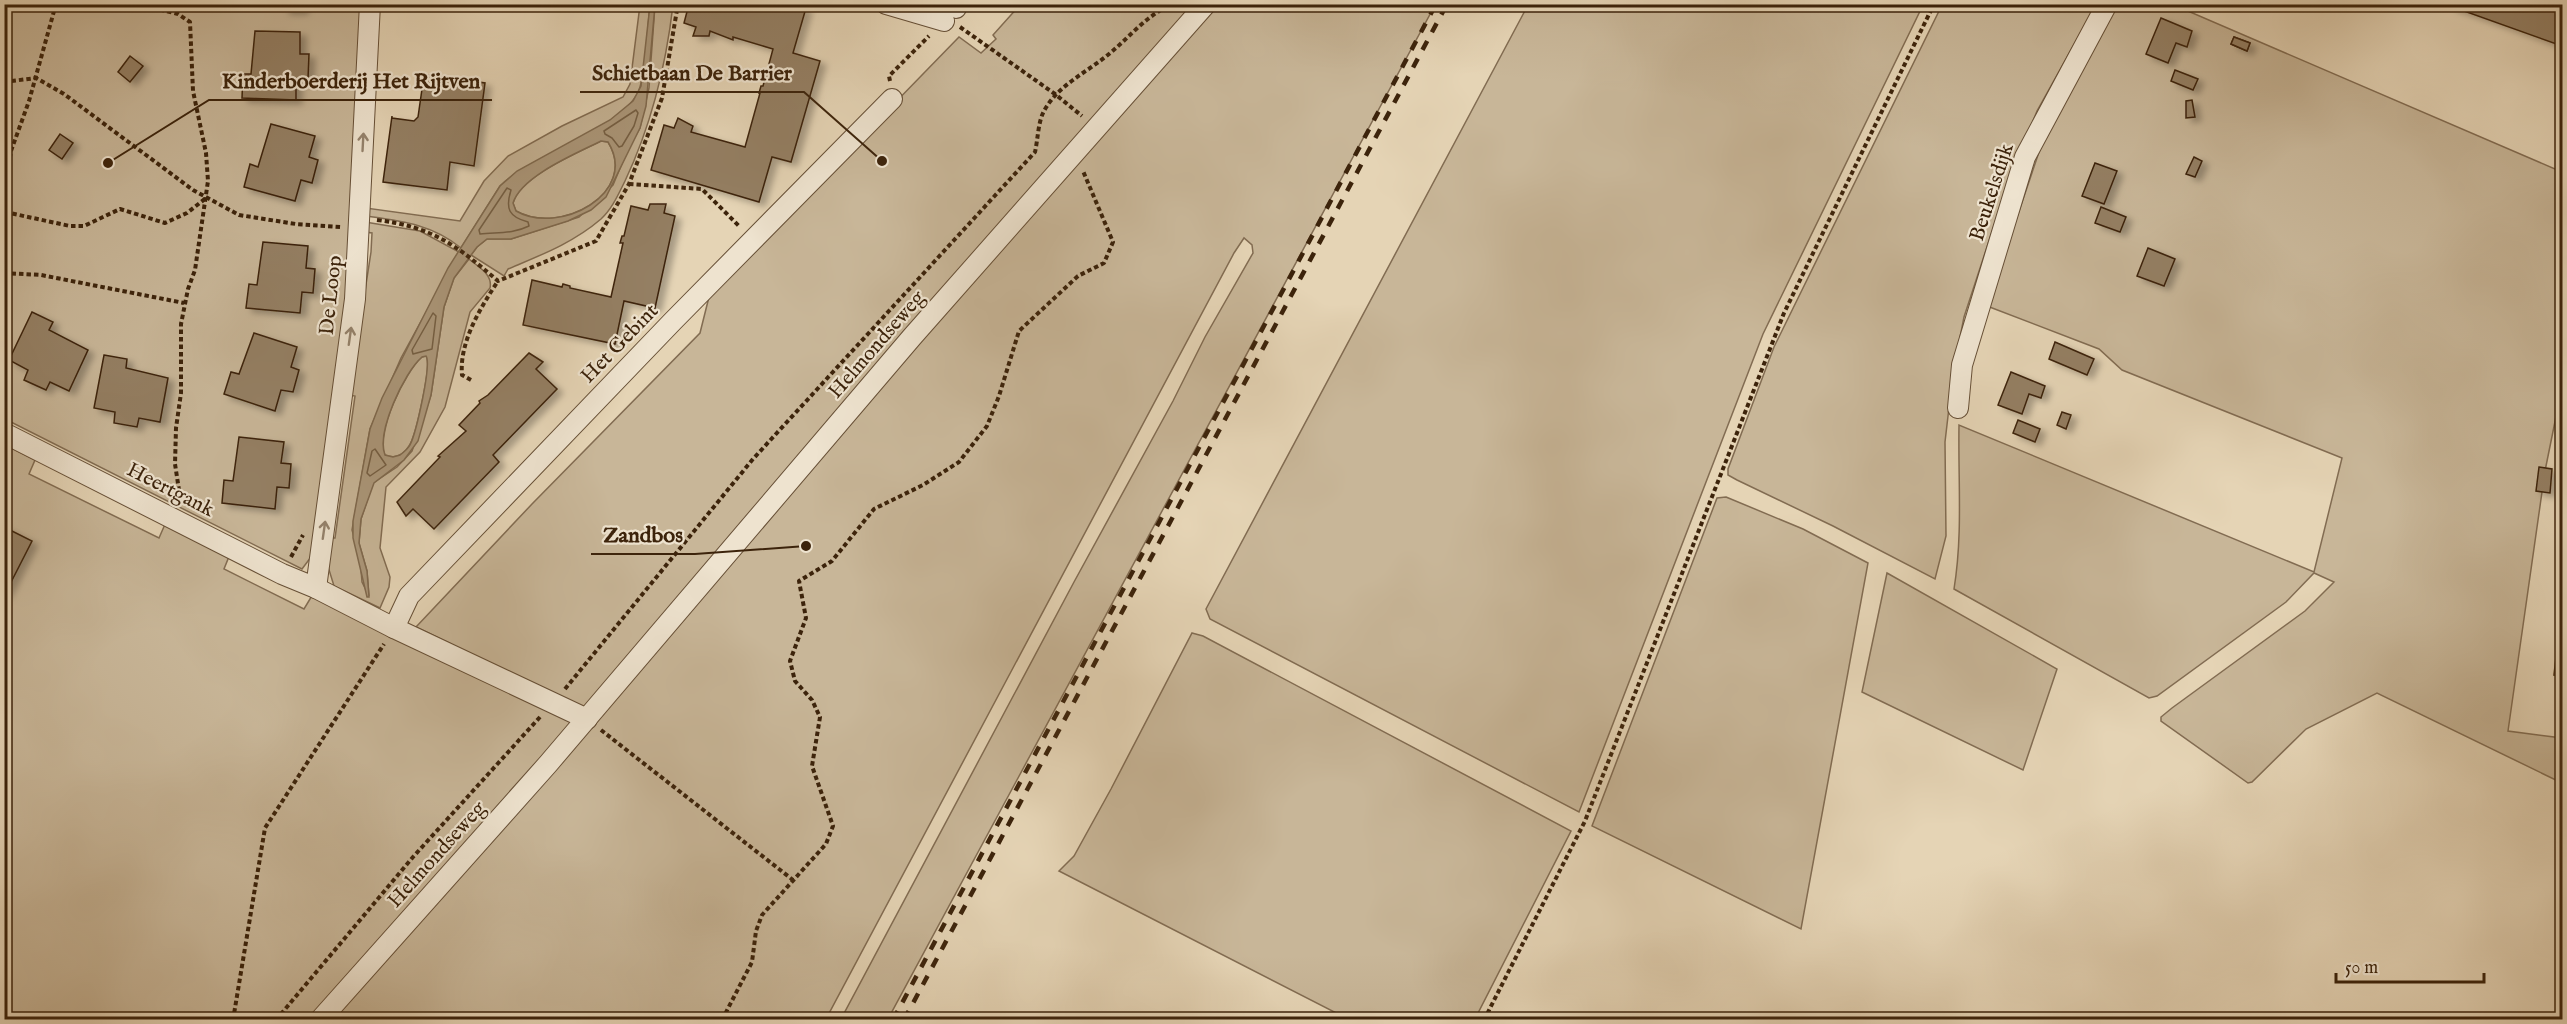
<svg xmlns="http://www.w3.org/2000/svg" width="2567" height="1024" viewBox="0 0 2567 1024" font-family="'IM FELL English',serif">
<style>
.green{fill:#c8b698;stroke:#826c52;stroke-width:1.5}
.water{fill:#ac987b;stroke:#7f694e;stroke-width:1.5;fill-rule:evenodd}
.lines{fill:none;stroke-linecap:round;stroke-linejoin:round}
.shore{stroke:#745e43;stroke-width:1.5}
.building{fill:#947f63;stroke:#3c230b;stroke-width:1.5;filter:url(#shadow)}
.minor-casing{stroke:#664f36;stroke-width:22}
.path{stroke:#3c230b;stroke-width:4;stroke-dasharray:4.5 3;stroke-linecap:butt}
.minor{stroke:#eee3cf;stroke-width:20}
.rail{stroke:#3c230b;stroke-width:4.5;stroke-dasharray:10 10;stroke-linecap:butt}
.oneway{stroke:#95836d}
.labels{text-anchor:middle;stroke-width:4.5;stroke-linejoin:round;paint-order:stroke}
.street-label{font-size:21px;fill:#3c230b;stroke:#eee3cf}
.leader{fill:none;stroke:#3c230b;stroke-width:2}
.callout-dot{fill:#3c230b;stroke:#eee3cf;stroke-width:2}
.callout-label{font-size:22px;text-anchor:middle;font-weight:bold;fill:#3c230b;stroke:#eee3cf;stroke-width:4.5;stroke-linejoin:round;paint-order:stroke}
</style>
<defs>
<filter id="shadow"><feDropShadow dx="6" dy="4" stdDeviation="3" flood-color="#0004"/></filter>
</defs>
<rect width="100%" height="100%" fill="#e5d4b5"/>
<filter id="stains"><feTurbulence type="fractalNoise" baseFrequency=".00333" numOctaves="4"/><feColorMatrix values="0 0 0 0 .2 0 0 0 0 .09 0 0 0 0 .02 0 0 0 .5 -.17"/></filter>
<radialGradient id="worn" r=".72"><stop offset=".6" stop-color="#630" stop-opacity="0"/><stop offset="1" stop-color="#630" stop-opacity=".3"/></radialGradient>
<g class="green">
<polygon points="283,4 362,8 346,295 314,553 302,569 5,419 5,5"/>
<path d="M640 5H650C647 31 647 61 640 87 629 127 531 154 500 186L461 248C432 224 401 221 365 216L366 208 460 221 484 181 508 156 562 126 623 97 630 84Z"/>
<path d="M655 5H673C666 65 651 126 625 181 618 195 612 209 601 219 573 243 541 255 508 269L504 276 471 255 477 247 487 239H511L579 217 613 185 629 147 640 128 649 88Z"/>
<polygon points="1020,5 1202,5 1209,15 1218,5 1435,5 888,1019 841,1019 1074,582 1173,401 1205,337 1253,253 1252,245 1244,238 1234,253 826,1019 5,1019 4,444 35,460 29,474 159,538 166,522 230,554 224,569 304,609 313,594 451,644 416,627 532,504 700,333 710,293 959,37 981,53 996,39 993,35"/>
<polygon points="1528,5 1923,5 1763,334 1579,812 1210,619 1206,609"/>
<polygon points="1942,5 2096,5 2037,111 2006,189 1964,317 1953,373 1945,442 1946,536 1935,579 1833,526 1737,480 1728,475 1728,469 1774,347"/>
<path d="M2112 5H2174L2562 172V387L2545 471 2508 731 2562 738V783L2377 693 2306 729 2252 782 2248 783 2161 721V717L2172 708 2305 611 2334 582 2314 573 2286 602 2157 696 2149 698 1954 589C1963 534 1958 480 1959 425L2314 572 2342 458 2122 370 2099 349 1987 306 2039 152 2058 108Z"/>
<path d="M601 141 608 142C639 193 561 236 516 211L513 203C521 176 577 153 601 141Z"/>
<path d="M365 222 420 231 459 252 401 358 370 429 352 530 360 558 362 582 369 596 367 571 359 543 361 519 373 483 397 467 412 451 431 395 444 307 454 278 469 259C478 267 493 274 490 288L470 312 445 407 420 452 386 487 380 548 390 577 389 587 380 608 334 586 326 560 329 538H335L355 396 349 395 371 252 372 233 365 232Z"/>
<path d="M426 356C432 364 416 436 409 446 403 456 395 459 385 455 375 433 405 372 422 357Z"/>
<polygon points="1726,497 1803,529 1868,563 1801,929 1592,826 1717,498"/>
<polygon points="1887,573 2057,669 2023,770 1862,692"/>
<polygon points="1192,633 1203,636 1571,831 1475,1019 1348,1019 1059,871 1074,856 1111,789"/>
</g>
<path class="water" d="M650 5H655L646 106 640 128 606 197 591 210 568 221 511 239H487L477 247 454 278 444 307 431 395 418 441 404 460 374 483 361 519 359 543 367 571 369 597H367L353 538V521L370 429 382 398 448 268 500 186 517 171 610 120 633 101 641 86ZM601 141 608 142C640 193 559 236 516 211L513 203C521 176 577 153 601 141ZM426 356C432 364 416 433 410 445 408 449 404 452 400 455L393 457 385 455C376 433 404 372 422 357Z"/>
<g class="lines">
<g class="shore">
<polygon points="636,110 638,113 634,126 622,146 619,147 612,138 605,134 604,131"/>
<path d="M507 188 511 190C505 209 509 217 528 222L529 226C513 234 497 232 480 234L479 230Z"/>
<polygon points="433,313 436,316 432,349 413,354 412,350"/>
<polygon points="375,449 386,465 370,476 367,473 372,451"/>
</g>
</g>
<g class="building">
<polygon points="284,4 303,4 302,10 284,10"/>
<polygon points="689,4 793,4 806,8 793,53 820,61 791,162 772,157 759,202 651,170 664,125 674,128 678,118 693,126 691,132 745,147 760,93 759,93 761,86 763,86 773,49 733,37 733,40 710,31 709,36 693,36 696,27 684,23"/>
<polygon points="2450,4 2562,4 2562,46 2450,6"/>
<polygon points="2161,18 2192,31 2187,47 2176,43 2168,63 2146,54"/>
<polygon points="255,31 300,32 300,54 309,54 308,79 296,78 296,100 242,98 243,74 251,74"/>
<polygon points="2234,37 2250,43 2247,51 2231,44"/>
<polygon points="2234,37 2250,43 2247,51 2231,44"/>
<polygon points="130,56 143,66 130,82 118,72"/>
<polygon points="2175,70 2198,79 2193,90 2171,81"/>
<polygon points="422,74 485,83 474,166 450,162 447,190 383,182 392,116 392,118 414,121 418,117 424,75"/>
<polygon points="2192,100 2195,117 2186,118 2186,101"/>
<polygon points="271,124 315,136 309,157 318,160 312,183 301,180 295,201 244,187 250,164 258,167"/>
<polygon points="60,134 73,143 62,159 49,150"/>
<polygon points="2194,157 2202,161 2195,177 2186,174"/>
<polygon points="2095,163 2117,171 2104,204 2082,196"/>
<polygon points="650,204 666,204 664,213 675,216 655,308 624,301 615,344 523,325 532,280 562,287 563,284 570,286 570,288 611,297 623,243 620,243 622,236 624,236 631,206 648,210"/>
<polygon points="2101,207 2126,217 2120,232 2095,223"/>
<polygon points="263,242 308,246 306,268 315,269 313,293 302,292 300,313 246,308 249,284 257,285"/>
<polygon points="2148,248 2175,259 2164,286 2137,276"/>
<polygon points="32,312 53,322 49,330 88,350 69,391 50,382 46,390 24,380 28,370 9,360"/>
<polygon points="254,333 297,347 291,367 299,370 293,392 281,390 275,411 224,394 231,372 239,374"/>
<polygon points="2055,342 2094,359 2087,375 2049,359"/>
<polygon points="529,353 543,362 536,369 557,389 493,455 499,462 434,529 413,509 406,516 397,502 440,457 438,456 466,431 459,425 480,403 479,401 488,395"/>
<polygon points="104,355 127,359 126,368 168,378 160,422 139,418 137,427 114,423 115,412 94,408"/>
<polygon points="2011,372 2045,386 2041,398 2029,394 2022,414 1998,405"/>
<polygon points="2062,412 2071,415 2066,429 2057,425"/>
<polygon points="2018,420 2040,429 2035,442 2013,433"/>
<polygon points="239,437 284,442 281,463 291,464 289,488 277,487 275,509 222,503 224,480 233,481"/>
<polygon points="2539,467 2552,469 2550,493 2536,491"/>
<polygon points="4,527 32,541 4,596"/>
<polygon points="2562,602 2562,676 2554,675"/>
</g>
<g class="lines">
<defs>
<g id="minor">
<polyline points="886,4 944,21"/>
<polyline points="956,4 956,8"/>
<polyline points="1958,408 1962,365 2025,157 2107,4"/>
<polyline points="4,433 282,574 316,588 394,628 587,719"/>
<polyline points="316,588 355,299 370,4"/>
<polyline points="394,628 409,596 673,321 892,99"/>
<polyline points="320,1020 548,764 912,337 1206,4"/>
</g>
</defs>
<use href="#minor" class="minor-casing"/>
<g class="path">
<polyline points="138,4 178,14 190,22 193,91 206,153 208,181 195,270 188,289 181,324 181,393 176,428 175,464 181,503"/>
<polyline points="56,5 70,4"/>
<polyline points="960,27 1055,94 1082,116"/>
<polyline points="890,81 889,76 929,36"/>
<polyline points="4,82 36,78 64,94 193,190 239,215 296,224 341,227"/>
<polyline points="629,184 702,189 739,226"/>
<polyline points="5,212 70,226 84,226 120,209 165,223 187,213 206,198"/>
<path d="M377 220C433 227 456 245 498 281L596 241 629 184 662 98 678 4"/>
<polyline points="4,233 7,174 11,151 29,101 56,4"/>
<polyline points="4,273 41,275 184,303"/>
<path d="M471 380 462 375C459 342 481 307 498 281"/>
<polyline points="291,557 303,535"/>
<path d="M565 689 753 459 1035 152C1038 139 1038 122 1044 111 1058 85 1086 73 1109 54 1130 37 1148 13 1174 4"/>
<polyline points="601,730 793,880"/>
<polyline points="233,1020 265,828 384,644"/>
<polyline points="276,1020 413,857 540,717"/>
<polyline points="722,1020 752,962 756,931 762,915 826,844 833,826 812,766 820,717 812,700 795,681 790,661 806,618 799,581 832,561 874,509 923,485 959,462 987,426 999,396 1019,331 1078,276 1104,263 1113,242 1083,171"/>
<polyline points="1484,1020 1585,821 1784,313 1934,4"/>
</g>
<use href="#minor" class="minor"/>
<g class="rail">
<polyline points="893,1020 1436,4"/>
<polyline points="904,1020 1447,4"/>
</g>
</g>
<defs><path id="oneway-shaft" d="M-6 0H5M1.5-3L5.5 0L1.5 3" fill="none" stroke-width="1.6" stroke-linecap="round" stroke-linejoin="round" transform="scale(1.5)"/></defs>
<g class="oneway">
<use href="#oneway-shaft" transform="translate(363 142) rotate(-87)"/>
<use href="#oneway-shaft" transform="translate(350 336) rotate(-82)"/>
<use href="#oneway-shaft" transform="translate(324 530) rotate(-82)"/>
</g>
<g class="labels">
<g class="street-label">
<text transform="translate(1991 192) rotate(-72)" y="7">Beukelsdijk</text>
<text transform="translate(330 295) rotate(-84)" y="7">De Loop</text>
<text transform="translate(619 343) rotate(-46)" y="7">Het Gebint</text>
<text transform="translate(876 344) rotate(-49)" y="7">Helmondseweg</text>
<text transform="translate(171 489) rotate(27)" y="7">Heertgank</text>
<text transform="translate(436 854) rotate(-48)" y="7">Helmondseweg</text>
</g>
</g>
<path class="leader" d="M882 161L804 92H580M108 163L209 100H492M806 546L695 554H591"/>
<g class="callout-dot">
<circle cx="882" cy="161" r="6"/>
<circle cx="108" cy="163" r="6"/>
<circle cx="806" cy="546" r="6"/>
</g>
<g class="callout-label">
<text x="692" y="80">Schietbaan De Barrier</text>
<text x="351" y="88">Kinderboerderij Het Rijtven</text>
<text x="643" y="542">Zandbos</text>
</g>
<rect width="2567" height="1024" fill="none" stroke="#e5d4b5" stroke-width="24"/>
<rect x="6" y="6" width="2555" height="1012" fill="none" stroke="#3c230b" stroke-width="3"/>
<rect x="12" y="12" width="2543" height="1000" fill="none" stroke="#3c230b" stroke-width="1.5"/>
<path d="M2336 973v9h148v-9" fill="none" stroke="#3c230b" stroke-width="3"/>
<text x="2345" y="973" font-size="18" fill="#3c230b" stroke="#eee3cf" stroke-width="4.5" paint-order="stroke">50 m</text>
<rect width="100%" height="100%" filter="url(#stains)"/>
<rect width="100%" height="100%" fill="url(#worn)"/>
</svg>
